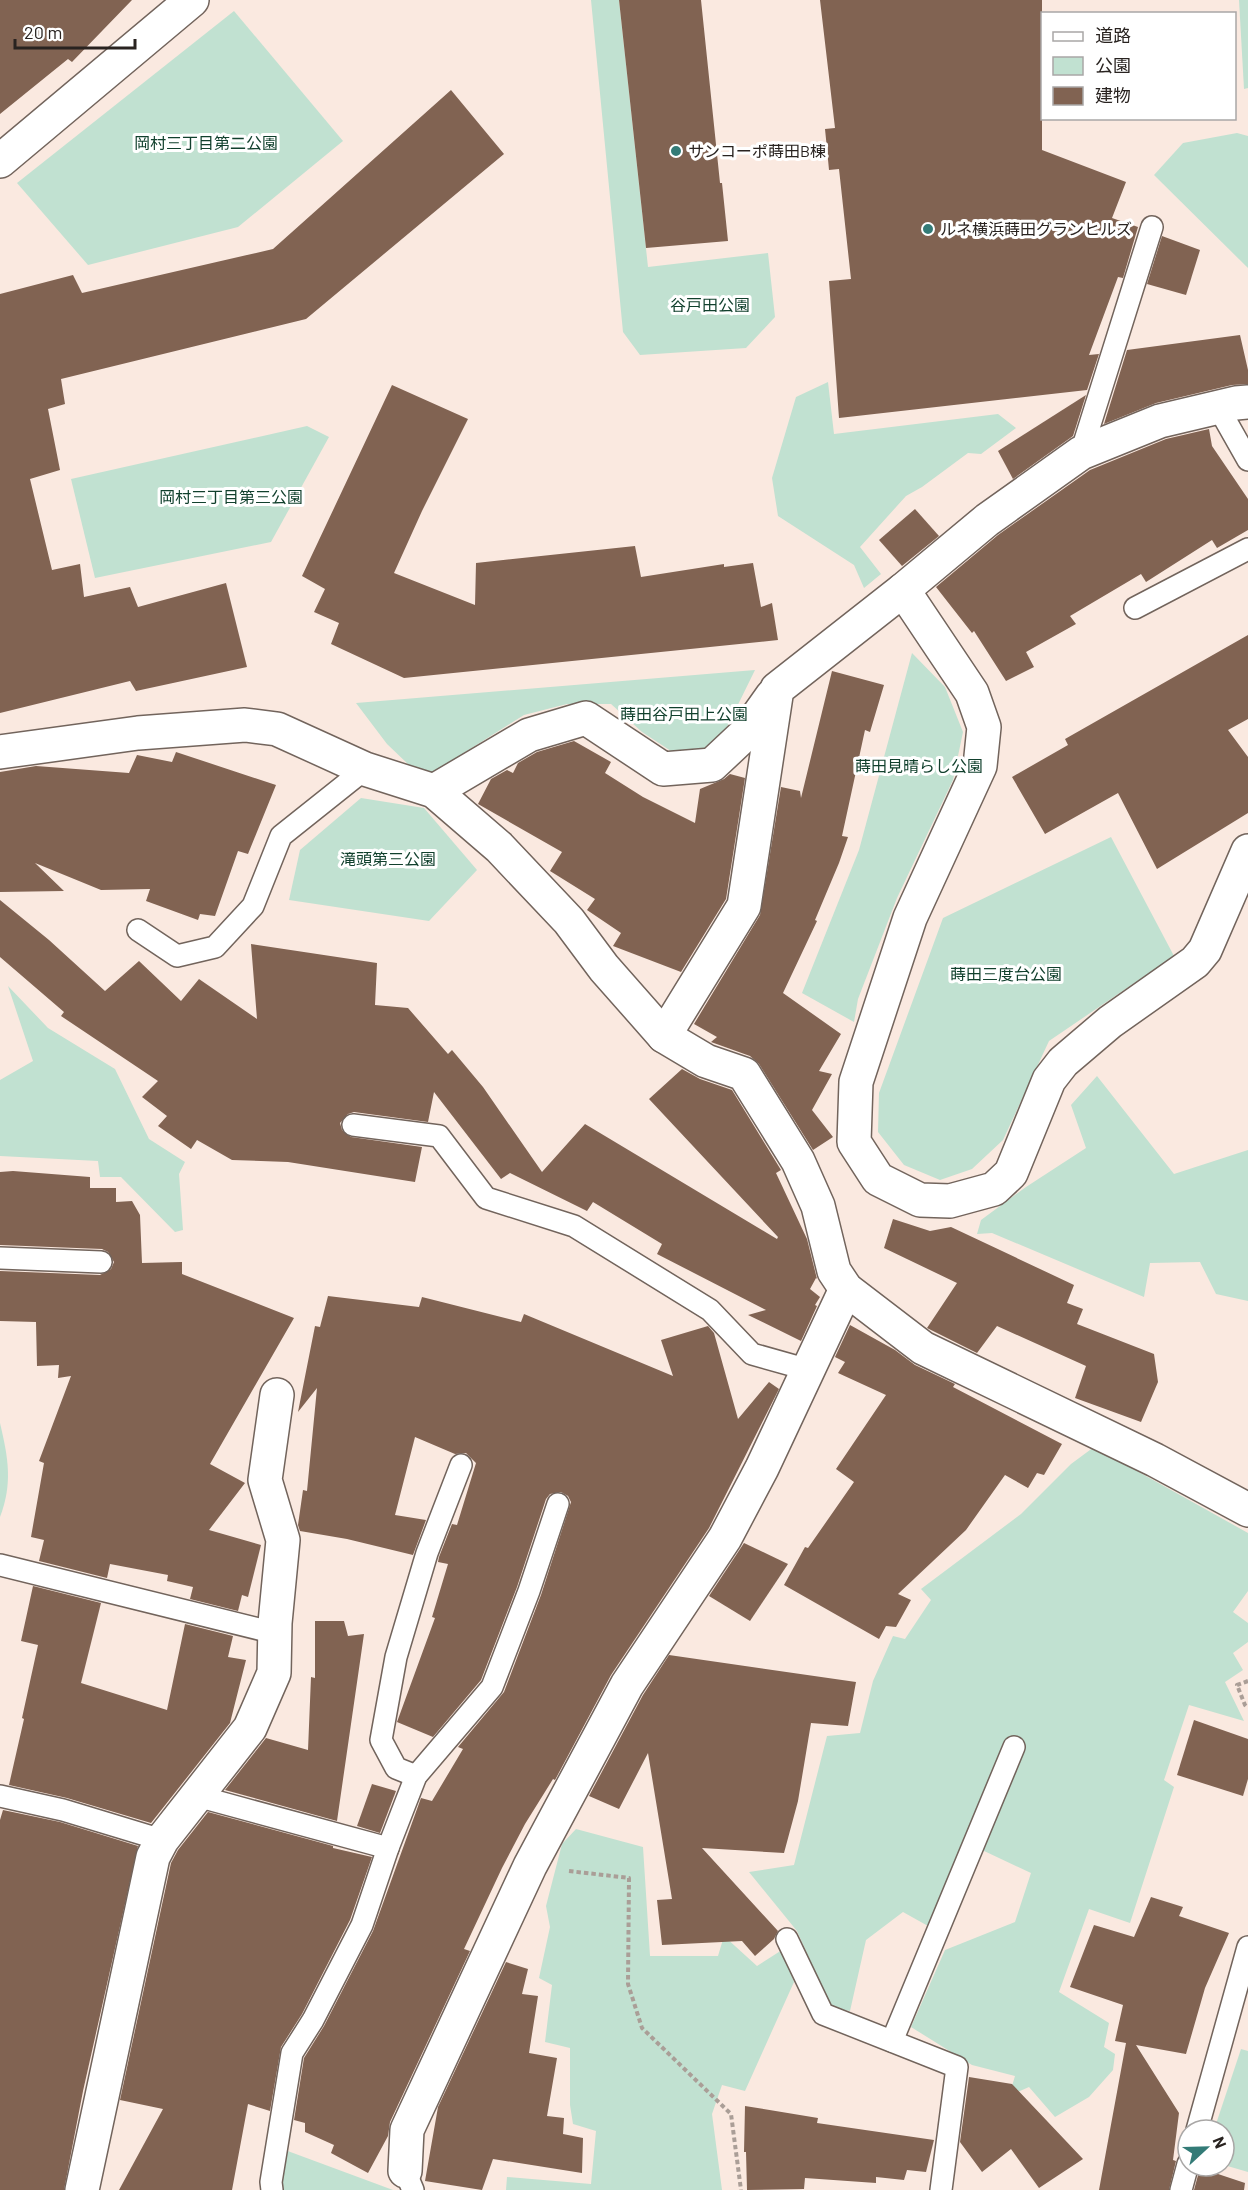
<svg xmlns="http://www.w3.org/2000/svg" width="1248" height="2190" viewBox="0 0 1248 2190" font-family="Barlow,'Noto Sans JP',sans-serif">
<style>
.green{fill:#c1e1d1}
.building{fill:#816352}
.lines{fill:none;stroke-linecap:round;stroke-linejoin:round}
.service-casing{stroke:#72645c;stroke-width:24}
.minor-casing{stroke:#72645c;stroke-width:36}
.path{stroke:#aa9e97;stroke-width:4;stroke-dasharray:4.5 3;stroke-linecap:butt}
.service{stroke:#fff;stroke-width:21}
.minor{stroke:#fff;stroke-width:33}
.poi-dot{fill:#337b77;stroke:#fff;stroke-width:2}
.labels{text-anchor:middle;stroke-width:6;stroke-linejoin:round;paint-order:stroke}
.park-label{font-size:16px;fill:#11402d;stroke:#fff}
.poi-label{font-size:16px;fill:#292320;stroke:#fff;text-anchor:start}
</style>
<rect width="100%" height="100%" fill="#fae9e0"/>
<g class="green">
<polygon points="591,0 619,0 648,267 768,253 775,317 746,348 640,355 623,332"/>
<polygon points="1239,0 1248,0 1248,88 1244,89"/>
<polygon points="234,11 343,141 238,227 88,265 17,183"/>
<polygon points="1237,133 1248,136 1248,268 1154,175 1183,143"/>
<polygon points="828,382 834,434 998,414 1016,428 981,454 968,453 922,487 906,496 860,547 881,574 864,588 854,565 778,516 772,478 796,397"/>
<polygon points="307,426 329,437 271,542 95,578 71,479"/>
<polygon points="912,653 945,687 963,732 953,780 897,898 858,999 854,1022 802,993 859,850"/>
<polygon points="755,670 727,727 703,751 674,753 642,732 611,704 567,704 524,715 432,773 410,766 387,744 356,703"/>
<polygon points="361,798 424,808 477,870 429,921 289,900 300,850"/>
<polygon points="1111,837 1174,956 1049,1041 1003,1140 972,1169 940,1180 904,1165 878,1132 879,1093 943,918"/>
<polygon points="8,986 48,1028 115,1069 149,1139 185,1162 179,1174 183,1230 175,1232 121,1177 100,1177 98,1161 0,1156 0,1080 33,1061"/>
<polygon points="1097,1076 1174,1174 1248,1150 1248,1301 1216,1294 1200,1262 1150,1263 1144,1297 992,1233 977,1234 981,1220 1026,1187 1086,1148 1071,1105"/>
<path d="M0 1423C8 1457 13 1483 0 1517Z"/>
<polygon points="1094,1447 1248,1533 1248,1591 1233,1612 1248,1623 1248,1642 1233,1653 1243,1670 1225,1682 1244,1721 1189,1705 1164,1780 1174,1787 1130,1923 1089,1909 1059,1992 1109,2023 1104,2047 1115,2054 1113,2070 1089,2097 1055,2117 1029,2087 1009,2096 1015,2076 972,2065 911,2027 945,1950 1015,1922 1031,1873 963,1841 928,1926 903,1912 866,1940 850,2011 831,2008 797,1931 749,1872 794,1865 827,1736 860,1733 873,1681 893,1636 905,1639 931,1600 921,1589 1021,1514 1071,1464"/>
<polygon points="576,1829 643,1847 650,1956 718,1956 724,1936 757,1966 782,1950 794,1982 745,2091 722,2085 712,2114 722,2190 506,2190 507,2177 591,2184 596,2131 573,2124 570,2105 570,2048 545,2042 552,1985 539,1978 550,1927 546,1906 562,1844"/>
<polygon points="1241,2049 1248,2051 1248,2172 1224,2165 1224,2130 1214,2130"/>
<polygon points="285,2150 393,2190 282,2190"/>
</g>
<g class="building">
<polygon points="0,0 132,0 72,62 68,59 0,114"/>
<polygon points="619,0 701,0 720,183 722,183 728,241 646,248"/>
<polygon points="820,0 1042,0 1042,150 1126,182 1112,218 1138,227 1123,278 1118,277 1089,355 1099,354 1087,390 839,418 829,281 851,279 839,169 829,170 827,149 825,129 835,128"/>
<polygon points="451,90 504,154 306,319 61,379 65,404 48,409 60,470 30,479 52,570 80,564 84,597 130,587 138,607 226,583 247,667 136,691 130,681 0,713 0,294 73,275 82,293 273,249"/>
<polygon points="1162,236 1200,250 1186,295 1147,284"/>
<polygon points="1240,335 1248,370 1248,384 1232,385 1156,403 1104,424 1127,350"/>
<polygon points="392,385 468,419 422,511 394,573 475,605 476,563 635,546 641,577 724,564 724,567 753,563 761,607 772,603 778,640 404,678 331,644 339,623 314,612 325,589 302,576"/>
<polygon points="1086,395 1073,436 1013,479 998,451"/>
<polygon points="1209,429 1212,446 1248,499 1248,530 1217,548 1212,540 1146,582 1141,574 1070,616 1076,624 1026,652 1034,667 1006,681 974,631 972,633 936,587 998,535 1090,470 1166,439"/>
<polygon points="915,509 939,536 902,566 879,540"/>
<polygon points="1248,635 1248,719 1228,730 1248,757 1248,813 1157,869 1118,793 1045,834 1012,777 1068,745 1065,739"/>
<polygon points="832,671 884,685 870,732 865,730 842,836 848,837 839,863 815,920 817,921 783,993 841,1034 819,1071 832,1074 812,1110 833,1137 813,1150 759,1064 750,1056 711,1042 717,1037 694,1024 760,915 781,787 800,791 801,798"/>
<polygon points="574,741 611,762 605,773 643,797 695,823 700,789 724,779 730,774 745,778 726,899 681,972 613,946 621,933 587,910 595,899 550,871 562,852 478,804 491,779 507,770 513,773 518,763 537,752"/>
<polygon points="176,752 276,785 248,854 238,851 215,916 200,914 198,920 146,901 150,889 101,890 35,863 64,891 0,892 0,772 36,766 129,773 137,755 172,762"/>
<polygon points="0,900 49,940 105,991 139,961 181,1001 199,979 257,1019 251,944 377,963 375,1005 408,1008 448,1054 452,1050 483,1087 542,1172 585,1124 777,1239 778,1237 649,1099 682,1069 700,1079 732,1090 781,1170 776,1173 807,1239 817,1279 816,1278 810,1289 820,1297 815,1305 817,1306 801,1341 748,1315 766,1310 657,1254 662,1244 593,1202 587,1211 510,1173 501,1179 434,1092 428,1122 354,1112 348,1114 340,1123 342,1130 351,1137 422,1147 415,1182 288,1162 232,1160 197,1140 191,1149 158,1126 167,1116 142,1097 158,1081 61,1016 64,1012 0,957"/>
<polygon points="13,1171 90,1177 90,1188 116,1188 116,1202 132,1201 140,1215 142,1263 182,1262 182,1274 294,1318 210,1464 245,1483 209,1530 261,1545 248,1597 242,1595 238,1611 190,1599 193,1587 167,1581 168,1575 110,1564 107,1578 39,1561 44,1540 31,1537 44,1463 39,1461 71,1376 58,1378 59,1365 37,1366 36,1322 0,1321 0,1271 100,1275 111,1269 114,1262 108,1252 102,1249 0,1245 0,1172"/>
<polygon points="893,1219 930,1231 951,1227 1074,1285 1067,1303 1083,1309 1077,1324 1154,1354 1158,1382 1141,1422 1075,1398 1086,1366 997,1326 977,1353 927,1328 957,1283 884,1248"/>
<polygon points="328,1296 419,1307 422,1297 521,1322 524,1314 673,1376 661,1340 708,1326 714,1333 738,1419 769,1382 779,1389 709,1528 611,1675 555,1780 553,1779 525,1824 502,1868 464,1949 470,1951 390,2122 388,2136 368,2173 331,2153 334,2145 305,2132 305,2123 294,2120 304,2058 324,2026 373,1931 421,1798 432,1801 463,1749 458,1747 504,1692 541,1595 571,1502 568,1496 561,1492 550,1494 546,1499 517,1587 481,1680 433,1737 397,1722 435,1618 432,1617 448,1564 438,1562 439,1557 452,1524 457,1525 476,1463 466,1453 455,1454 415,1437 395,1515 426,1520 413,1555 347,1539 300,1531 298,1525 303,1490 307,1491 317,1388 298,1412 315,1326 320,1327"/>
<polygon points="850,1325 895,1350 915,1365 955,1384 953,1387 1062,1444 1044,1475 1037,1473 1028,1488 1005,1475 966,1530 898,1594 911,1600 896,1627 886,1626 879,1639 784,1585 805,1547 808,1548 854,1482 836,1469 886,1395 838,1373 845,1362 835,1357"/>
<polygon points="744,1543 788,1564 750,1621 709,1596"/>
<polygon points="33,1586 101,1603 81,1683 167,1710 185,1624 233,1636 228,1657 246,1660 230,1723 151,1823 67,1798 9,1785 24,1719 22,1718 38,1645 21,1641"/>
<polygon points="315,1621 344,1621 348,1636 364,1634 337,1821 225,1790 266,1738 308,1750 311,1677 315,1678"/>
<polygon points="669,1655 856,1682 848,1726 811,1723 798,1801 784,1853 702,1848 778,1931 774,1939 755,1956 742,1941 662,1945 657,1900 672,1899 648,1753 619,1809 589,1796 643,1695"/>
<polygon points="1194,1720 1248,1739 1248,1779 1243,1796 1177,1775"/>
<polygon points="372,1784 396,1791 380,1833 357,1826"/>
<polygon points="3,1810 60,1822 138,1846 83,2091 64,2190 0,2190 0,1820"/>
<polygon points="208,1812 333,1846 333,1848 372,1857 350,1920 302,2014 281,2047 270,2111 248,2104 232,2190 119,2190 163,2109 120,2100 171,1863 178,1850"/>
<polygon points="1151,1897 1183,1907 1179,1916 1229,1933 1205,1988 1186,2054 1136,2045 1179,2113 1173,2160 1176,2161 1169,2190 1099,2190 1126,2043 1115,2041 1123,2005 1070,1987 1094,1925 1134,1937"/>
<polygon points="506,1962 528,1969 522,1994 538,1996 529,2053 557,2058 547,2116 564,2118 563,2134 583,2138 582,2173 493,2159 482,2190 425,2181 438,2107"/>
<polygon points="969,2077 1012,2084 1083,2159 1039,2188 1011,2149 982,2172 960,2142"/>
<polygon points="745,2106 818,2118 817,2123 934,2140 926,2172 907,2170 904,2180 876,2177 876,2183 805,2178 804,2189 747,2190 746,2152 744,2152"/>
<polygon points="1200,2168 1245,2183 1244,2190 1194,2190"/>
</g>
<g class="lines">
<defs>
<g id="service">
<polyline points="1218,407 1248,460"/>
<polyline points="1081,453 1152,227"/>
<polyline points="1135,608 1248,549"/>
<polyline points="138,930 177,956 215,947 253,906 281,836 365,769"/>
<polyline points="353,1125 439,1136 486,1198 574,1226 710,1310 752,1354 809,1370"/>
<polyline points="0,1258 101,1262"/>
<polyline points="0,1565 275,1633"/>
<polyline points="416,1776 396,1768 381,1740 396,1657 427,1553 461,1465"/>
<polyline points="0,1796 63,1810 162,1840"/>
<polyline points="197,1796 388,1848"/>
<polyline points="787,1939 823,2014 957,2067 941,2190"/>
<polyline points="892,2041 1014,1747"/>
<polyline points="1197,2130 1248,1947"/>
<polyline points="405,2171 413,2190"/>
<polyline points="272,2190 271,2182 292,2053 313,2020 362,1925 388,1848 416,1776 492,1687 529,1591 558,1504"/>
<polyline points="1181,2190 1188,2164"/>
</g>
<g id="minor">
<polyline points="0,161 192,0"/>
<polyline points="903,590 972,693 984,727 980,766 910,918 856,1082 854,1142 878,1179 920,1200 950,1201 994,1189 1011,1173 1049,1080 1063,1062 1110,1022 1195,962 1205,950 1248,851"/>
<polyline points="0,752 138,733 245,725 277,729 365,769 434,791 499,847 569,921 604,968 664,1036 706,1061 744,1074 798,1161 818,1206 834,1271 846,1289 923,1348 1155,1460 1248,1510"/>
<polyline points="434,791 529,735 586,718 663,769 712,765 745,734 772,696"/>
<polyline points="664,1036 744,906 777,689 903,590 987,520 1081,453 1160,421 1236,403 1248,402"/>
<polyline points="405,2171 407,2130 530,1866 627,1685 725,1538 762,1468 846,1289"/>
<polyline points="82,2190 153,1857 162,1840 250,1728 274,1673 275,1623 283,1540 265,1480 277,1395"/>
</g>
</defs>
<use href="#service" class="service-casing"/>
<use href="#minor" class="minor-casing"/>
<g class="path">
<polyline points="1248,1681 1237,1685 1245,1705 1248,1708"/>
<polyline points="569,1871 629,1878 628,1984 642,2028 731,2114 741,2190"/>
</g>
<use href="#service" class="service"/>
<use href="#minor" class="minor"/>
</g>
<g class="poi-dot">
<circle cx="676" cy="151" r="6"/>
<circle cx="928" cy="229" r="6"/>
</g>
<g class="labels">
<g class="park-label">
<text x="206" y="149">岡村三丁目第二公園</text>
<text x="710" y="311">谷戸田公園</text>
<text x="231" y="503">岡村三丁目第三公園</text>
<text x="684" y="720">蒔田谷戸田上公園</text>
<text x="919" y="772">蒔田見晴らし公園</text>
<text x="388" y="865">滝頭第三公園</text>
<text x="1006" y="980">蒔田三度台公園</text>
</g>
<g class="poi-label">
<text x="688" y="157">サンコーポ蒔田B棟</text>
<text x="940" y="235">ルネ横浜蒔田グランヒルズ</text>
</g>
</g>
<rect x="1041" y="12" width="195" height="108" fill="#ffffff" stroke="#a9a7a6" stroke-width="1.5"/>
<rect x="1053" y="32" width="30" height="9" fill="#ffffff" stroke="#a9a7a6" stroke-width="1.5"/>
<text x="1095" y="42" font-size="18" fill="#292320">道路</text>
<rect x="1053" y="57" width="30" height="18" fill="#c1e1d1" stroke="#a9a7a6" stroke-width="1.5"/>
<text x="1095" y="72" font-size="18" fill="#292320">公園</text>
<rect x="1053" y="87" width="30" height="18" fill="#816352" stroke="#a9a7a6" stroke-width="1.5"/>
<text x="1095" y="102" font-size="18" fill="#292320">建物</text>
<g transform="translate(1206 2148) rotate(68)"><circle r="28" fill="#ffffff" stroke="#a9a7a6" stroke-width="1.5"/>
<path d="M0-4.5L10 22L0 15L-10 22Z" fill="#337b77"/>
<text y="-9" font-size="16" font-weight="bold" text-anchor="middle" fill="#292320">N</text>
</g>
<path d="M15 39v9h120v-9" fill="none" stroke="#292320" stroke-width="3"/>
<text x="24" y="39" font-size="18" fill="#292320" stroke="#ffffff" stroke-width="4.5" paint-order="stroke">20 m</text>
</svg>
